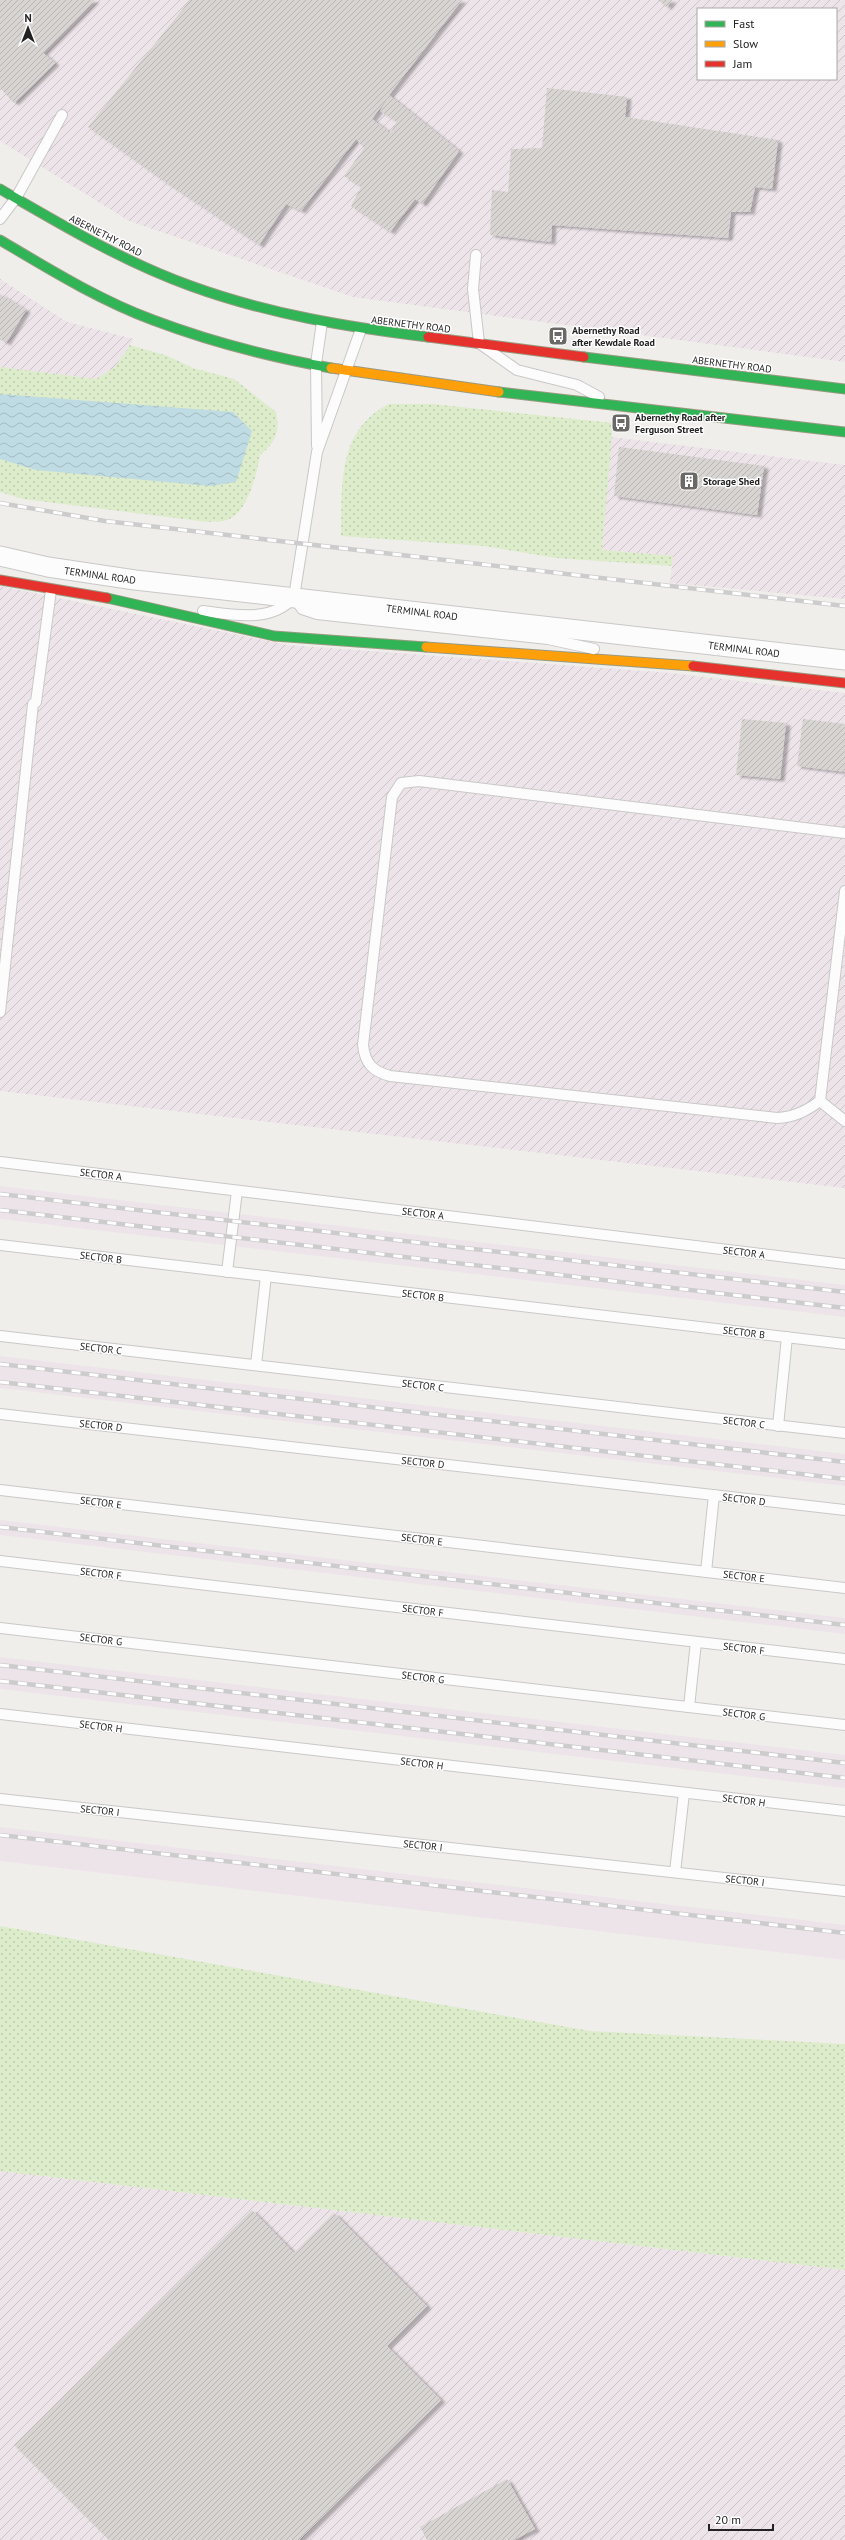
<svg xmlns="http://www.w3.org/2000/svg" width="845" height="2540" viewBox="0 0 845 2540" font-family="'PT Sans',sans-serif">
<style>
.industrial{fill:url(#industrial-furrows);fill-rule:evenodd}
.railway{fill:#ede4e9}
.grass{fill:url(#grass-dots)}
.water{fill:url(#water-waves)}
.building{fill:url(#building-hatch);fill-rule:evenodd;filter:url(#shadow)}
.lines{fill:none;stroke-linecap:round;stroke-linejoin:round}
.lane-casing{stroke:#c9c8c7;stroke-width:12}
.street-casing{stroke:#c9c8c7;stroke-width:21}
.fast-casing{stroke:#999a82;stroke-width:11}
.slow-casing{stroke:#999a82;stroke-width:11}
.jam-casing{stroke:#999a82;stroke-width:11}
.lane{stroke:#fdfcfc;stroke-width:10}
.street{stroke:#fdfcfc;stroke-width:19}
.fast{stroke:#30b455;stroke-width:9}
.slow{stroke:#ff9f0a;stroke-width:9}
.jam{stroke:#e5322d;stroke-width:9}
.rail-casing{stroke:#ccc;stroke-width:4.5}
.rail{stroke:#fff;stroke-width:3;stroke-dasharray:9;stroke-linecap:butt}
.labels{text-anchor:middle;stroke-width:3;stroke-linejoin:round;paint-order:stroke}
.street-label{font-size:10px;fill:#222;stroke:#fff}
.poi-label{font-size:10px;font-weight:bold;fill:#222;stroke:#fff;text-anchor:start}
</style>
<defs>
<pattern id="industrial-furrows" width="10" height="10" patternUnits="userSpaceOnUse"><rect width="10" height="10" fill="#ede4e9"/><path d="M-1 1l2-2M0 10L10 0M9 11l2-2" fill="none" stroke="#cbc3c8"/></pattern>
<pattern id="grass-dots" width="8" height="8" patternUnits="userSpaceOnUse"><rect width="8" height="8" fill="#ddeccb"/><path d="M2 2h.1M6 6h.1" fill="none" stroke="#bdcaae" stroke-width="1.8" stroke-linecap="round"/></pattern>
<pattern id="water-waves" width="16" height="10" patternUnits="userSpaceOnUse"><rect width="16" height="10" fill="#bfdbe3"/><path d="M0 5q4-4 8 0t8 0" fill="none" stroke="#a4bcc2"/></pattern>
<pattern id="building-hatch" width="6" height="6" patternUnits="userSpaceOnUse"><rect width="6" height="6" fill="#d7d4d2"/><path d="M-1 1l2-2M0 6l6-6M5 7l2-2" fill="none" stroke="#b8b6b4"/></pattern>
<filter id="shadow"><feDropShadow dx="4.5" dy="2.5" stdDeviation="1" flood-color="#0004"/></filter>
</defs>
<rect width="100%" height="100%" fill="#f0eeeb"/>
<g class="industrial">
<path d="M0 0H845V362L353 297 129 221 0 141ZM698 9H836V79H698Z"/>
<polygon points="0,279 67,322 134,339 115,367 96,379 0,368"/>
<polygon points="611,437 845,465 845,599 670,583 673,556 602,550"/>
<polygon points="0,586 288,645 671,673 845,693 845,1188 0,1091"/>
<polygon points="0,2171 845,2270 845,2540 0,2540"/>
</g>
<g class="railway">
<polygon points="0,1186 845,1285 845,1317 0,1219"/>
<polygon points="0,1356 845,1454 845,1486 0,1388"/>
<polygon points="0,1520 845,1618 845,1634 0,1535"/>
<polygon points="0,1657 845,1755 845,1788 0,1689"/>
<polygon points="0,1827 845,1925 845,1960 0,1861"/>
</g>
<g class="grass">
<path d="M130 345 168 356 193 368 234 379 276 412C280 432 276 442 260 455 257 473 248 513 227 520 222 522 214 521 208 522L23 499 0 492V367L96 379 115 367Z"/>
<path d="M389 404H433L613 423 602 550 673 556 672 566 556 558 484 546 341 536C342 485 337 430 389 404Z"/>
<polygon points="0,1926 590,2031 845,2044 845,2270 0,2171"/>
</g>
<polygon class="water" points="0,394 233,412 252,431 236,482 210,486 36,470 0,459"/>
<g class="building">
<polygon points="0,0 95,0 43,53 55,63 14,103 0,88"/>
<path d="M190 0H462L389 95 459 151 422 204 415 199 390 232 351 206 361 187 344 176 364 148 356 139 301 211 286 204 259 245 165 182 88 127ZM389 96 380 111 397 122 390 133 372 119Z"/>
<polygon points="658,0 672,0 667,7"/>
<polygon points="547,88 627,97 625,117 778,140 772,189 755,187 750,212 731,212 728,238 552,225 551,242 490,235 492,190 508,192 511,149 542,148"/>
<polygon points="0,294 26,310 6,343 0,339"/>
<polygon points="619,447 764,466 757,515 614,496"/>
<polygon points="742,719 786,723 780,779 736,775"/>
<polygon points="803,719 845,724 845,772 797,766"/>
<polygon points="252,2210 294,2253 334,2213 427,2306 387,2346 441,2400 299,2540 109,2540 14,2445"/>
<polygon points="507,2479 535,2529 514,2540 427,2540 420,2527"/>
</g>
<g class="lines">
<defs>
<g id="lane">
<polyline points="0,219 16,198 62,115"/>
<polyline points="476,255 473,289 479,343 517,370 577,385 599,397"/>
<polyline points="317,446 316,364 322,322"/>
<polyline points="294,597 317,452 361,329"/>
<path d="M203 611C233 615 272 623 294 597L302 609 317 614 548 639 594 649"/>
<polyline points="845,891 820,1101 845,1121"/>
<polyline points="0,1012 33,704 36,702 51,590"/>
<path d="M820 1101C806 1111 795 1117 777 1118L390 1076C372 1071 365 1063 363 1045L392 797 401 783 419 781 845 833"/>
<polyline points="0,1162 845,1264"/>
<polyline points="0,1245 845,1344"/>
<polyline points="227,1272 237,1191"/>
<polyline points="0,1336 845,1433"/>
<polyline points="256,1365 266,1276"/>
<polyline points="0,1414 845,1510"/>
<polyline points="778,1426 787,1337"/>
<polyline points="0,1490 845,1588"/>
<polyline points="0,1561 845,1659"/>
<polyline points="706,1572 714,1495"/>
<polyline points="0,1628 845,1725"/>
<polyline points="689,1707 696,1642"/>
<polyline points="0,1714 845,1811"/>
<polyline points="0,1799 845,1891"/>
<polyline points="675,1872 684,1793"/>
</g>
<polyline id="street" points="0,556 48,567 135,580 845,660"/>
<g id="fast">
<path d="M0 189C62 225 124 262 191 286 268 314 347 327 428 337"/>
<path d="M0 240C49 269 99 300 153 320 211 342 270 357 331 368"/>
<polyline points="584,357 845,389"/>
<polyline points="499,392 845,432"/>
<polyline points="107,598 274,636 426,647"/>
</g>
<g id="slow">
<polyline points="331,368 499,392"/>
<polyline points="426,647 693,666"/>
</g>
<g id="jam">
<polyline points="428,337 584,357"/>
<polyline points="0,580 107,598"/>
<polyline points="693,666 845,683"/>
</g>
</defs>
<use href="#lane" class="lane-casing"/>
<use href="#street" class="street-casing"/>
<use href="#fast" class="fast-casing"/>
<use href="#slow" class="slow-casing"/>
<use href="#jam" class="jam-casing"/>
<use href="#lane" class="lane"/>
<use href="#street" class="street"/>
<use href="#fast" class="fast"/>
<use href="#slow" class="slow"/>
<use href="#jam" class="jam"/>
<defs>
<g id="rail">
<polyline points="0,503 105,521 845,606"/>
<polyline points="0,1194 845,1292"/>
<polyline points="0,1210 845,1308"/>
<polyline points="0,1364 845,1462"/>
<polyline points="0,1382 845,1479"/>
<polyline points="0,1527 845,1625"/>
<polyline points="0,1665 845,1763"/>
<polyline points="0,1681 845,1778"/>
<polyline points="0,1835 845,1933"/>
</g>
</defs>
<use href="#rail" class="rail-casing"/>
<use href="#rail" class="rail"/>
</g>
<defs>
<symbol id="bus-square" viewBox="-11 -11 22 22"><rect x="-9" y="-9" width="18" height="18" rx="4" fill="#6a6968" stroke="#fff"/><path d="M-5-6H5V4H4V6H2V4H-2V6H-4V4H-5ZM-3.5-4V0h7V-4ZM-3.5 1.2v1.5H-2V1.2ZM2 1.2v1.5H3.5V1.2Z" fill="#fff"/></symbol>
<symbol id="building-square" viewBox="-11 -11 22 22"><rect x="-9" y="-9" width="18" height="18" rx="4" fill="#6a6968" stroke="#fff"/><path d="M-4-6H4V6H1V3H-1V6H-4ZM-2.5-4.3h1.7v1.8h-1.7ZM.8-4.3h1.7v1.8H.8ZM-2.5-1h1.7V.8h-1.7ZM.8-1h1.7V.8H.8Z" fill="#fff"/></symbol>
</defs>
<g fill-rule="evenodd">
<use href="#bus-square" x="547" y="325" width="22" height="22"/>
<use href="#bus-square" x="610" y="412" width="22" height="22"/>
<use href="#building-square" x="678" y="470" width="22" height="22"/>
</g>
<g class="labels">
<g class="street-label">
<text transform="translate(106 235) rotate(27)" y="4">ABERNETHY ROAD</text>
<text transform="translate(411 324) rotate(7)" y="4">ABERNETHY ROAD</text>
<text transform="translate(732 364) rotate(7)" y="4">ABERNETHY ROAD</text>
<text transform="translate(100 575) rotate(8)" y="4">TERMINAL ROAD</text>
<text transform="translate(422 612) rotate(7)" y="4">TERMINAL ROAD</text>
<text transform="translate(744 649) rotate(7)" y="4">TERMINAL ROAD</text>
<text transform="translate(101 1174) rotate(7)" y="4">SECTOR A</text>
<text transform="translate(423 1213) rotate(7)" y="4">SECTOR A</text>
<text transform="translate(744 1252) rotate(7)" y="4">SECTOR A</text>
<text transform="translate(101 1257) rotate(7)" y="4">SECTOR B</text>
<text transform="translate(423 1295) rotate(7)" y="4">SECTOR B</text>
<text transform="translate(744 1332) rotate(7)" y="4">SECTOR B</text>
<text transform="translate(101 1348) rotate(7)" y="4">SECTOR C</text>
<text transform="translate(423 1385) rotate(7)" y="4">SECTOR C</text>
<text transform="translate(744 1422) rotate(7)" y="4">SECTOR C</text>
<text transform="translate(101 1425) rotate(6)" y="4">SECTOR D</text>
<text transform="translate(423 1462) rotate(6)" y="4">SECTOR D</text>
<text transform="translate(744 1499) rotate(7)" y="4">SECTOR D</text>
<text transform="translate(101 1502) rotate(7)" y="4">SECTOR E</text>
<text transform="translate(422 1539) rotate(7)" y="4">SECTOR E</text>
<text transform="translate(101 1573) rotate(7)" y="4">SECTOR F</text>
<text transform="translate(744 1576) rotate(7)" y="4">SECTOR E</text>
<text transform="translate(423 1610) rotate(7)" y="4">SECTOR F</text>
<text transform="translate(101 1639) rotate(7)" y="4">SECTOR G</text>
<text transform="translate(744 1648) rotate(7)" y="4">SECTOR F</text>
<text transform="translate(423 1677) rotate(7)" y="4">SECTOR G</text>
<text transform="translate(744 1714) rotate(7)" y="4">SECTOR G</text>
<text transform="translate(101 1726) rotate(7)" y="4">SECTOR H</text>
<text transform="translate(422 1763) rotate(7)" y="4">SECTOR H</text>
<text transform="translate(744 1800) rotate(7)" y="4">SECTOR H</text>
<text transform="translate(100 1810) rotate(6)" y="4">SECTOR I</text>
<text transform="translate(423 1845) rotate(6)" y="4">SECTOR I</text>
<text transform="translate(745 1880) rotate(6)" y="4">SECTOR I</text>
</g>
<g class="poi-label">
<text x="572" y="334">Abernethy Road<tspan x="572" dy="12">after Kewdale Road</tspan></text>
<text x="635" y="421">Abernethy Road after<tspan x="635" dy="12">Ferguson Street</tspan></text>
<text x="703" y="485">Storage Shed</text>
</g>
</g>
<rect x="697" y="8" width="140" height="72" fill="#ffffff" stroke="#a7a7a7"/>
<rect x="705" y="21" width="20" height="6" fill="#30b455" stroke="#a7a7a7"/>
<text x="733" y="28" font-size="12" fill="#222222">Fast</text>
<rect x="705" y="41" width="20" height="6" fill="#ff9f0a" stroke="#a7a7a7"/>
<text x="733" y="48" font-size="12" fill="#222222">Slow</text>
<rect x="705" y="61" width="20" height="6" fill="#e5322d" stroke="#a7a7a7"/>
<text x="733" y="68" font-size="12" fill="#222222">Jam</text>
<g transform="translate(28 28)" stroke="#ffffff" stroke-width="3" paint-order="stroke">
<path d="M0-3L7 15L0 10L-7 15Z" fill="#222222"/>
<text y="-6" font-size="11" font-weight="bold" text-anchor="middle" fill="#222222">N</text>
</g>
<path d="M709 2524v6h64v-6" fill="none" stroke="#222222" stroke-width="2"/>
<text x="715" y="2524" font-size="12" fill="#222222" stroke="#ffffff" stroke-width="3" paint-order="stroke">20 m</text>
</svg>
